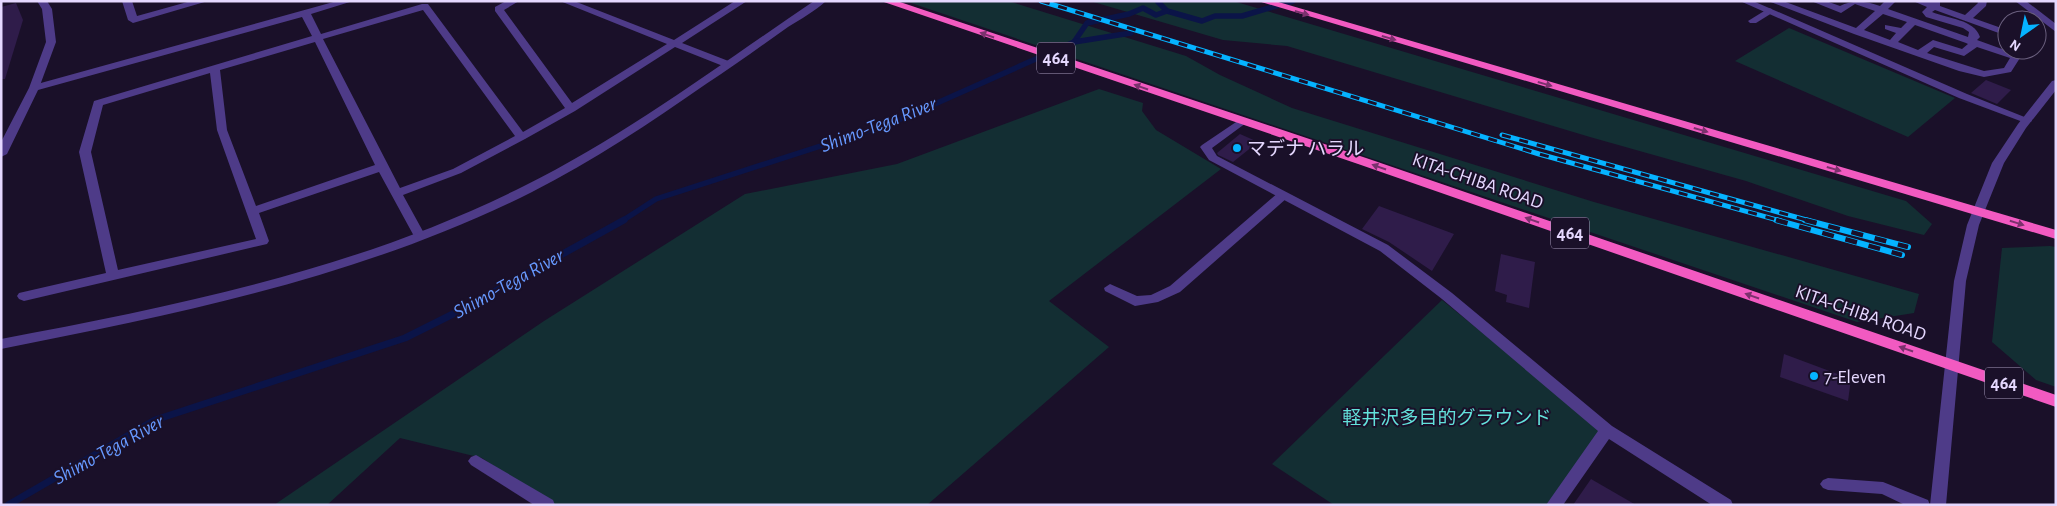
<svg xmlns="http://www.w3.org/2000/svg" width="2057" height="506" viewBox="0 0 2057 506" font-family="'Alegreya Sans','Noto Sans JP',sans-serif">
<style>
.green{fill:#132e33}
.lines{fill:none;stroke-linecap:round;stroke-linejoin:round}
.stream-far1{stroke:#0b1448;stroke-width:5.5}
.stream{stroke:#0b1448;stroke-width:7}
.building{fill:#2f1c4a}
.service{fill:#4e3b88;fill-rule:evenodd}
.minor{fill:#4e3b88;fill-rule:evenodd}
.tertiary{fill:#4e3b88;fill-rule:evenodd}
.trunk{fill:#f25ac1;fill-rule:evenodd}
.rail-far1-casing{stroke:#05b3ff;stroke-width:5}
.rail-casing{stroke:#05b3ff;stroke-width:6}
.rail-far1{stroke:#1a1029;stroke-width:3;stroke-dasharray:9;stroke-linecap:butt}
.rail{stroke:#1a1029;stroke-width:4.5;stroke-dasharray:12;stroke-linecap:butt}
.oneway{fill:#7b316d}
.poi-dot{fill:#05b3ff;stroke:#1a1029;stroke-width:2}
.labels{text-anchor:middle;stroke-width:4;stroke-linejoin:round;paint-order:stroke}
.shield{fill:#1a1029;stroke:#a89cbf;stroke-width:1}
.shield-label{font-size:18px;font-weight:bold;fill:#e5d8ff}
.poi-label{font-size:19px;fill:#e5d8ff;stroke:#1a1029;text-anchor:start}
.street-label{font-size:19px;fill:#e5d8ff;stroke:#1a1029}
.park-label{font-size:19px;fill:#63e1db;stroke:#1a1029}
.water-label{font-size:20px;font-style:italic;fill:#6799ff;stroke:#1a1029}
</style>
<rect width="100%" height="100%" fill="#1a1029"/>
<g class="green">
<polygon points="905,1 1008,1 1186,56 1220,75 1292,108 1594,202 1919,294 1914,313 1857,322"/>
<polygon points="1090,1 1233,1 1906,201 1932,224 1924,235 1848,216 1746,181 1590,137 1287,46 1223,40"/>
<polygon points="1789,28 1955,98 1908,137 1735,61"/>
<polygon points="1099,89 1143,103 1142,111 1156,130 1221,169 1049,301 1109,347 927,505 552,505 482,458 400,438 327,505 274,505 544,321 745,194 897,164"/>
<polygon points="2050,246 2056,247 2056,387 2036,380 1992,342 2002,248"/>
<polygon points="1442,300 1597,426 1599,436 1548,505 1334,505 1272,464"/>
</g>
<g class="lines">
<g class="stream-far1">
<polyline points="1160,1 1158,2 1167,11 1202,21 1215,16 1242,16 1293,1"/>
<polyline points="1074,42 1087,23 1129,14 1143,8 1156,15 1167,11"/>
<polyline points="622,221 656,199 892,123 1074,42 1131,33"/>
</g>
<polyline class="stream" points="8,505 155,420 405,338 465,308 624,220"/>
</g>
<g class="building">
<polygon points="16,3 23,20 5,79 1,79 1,7"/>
<polygon points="1986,80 2011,90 1997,104 1971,93"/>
<polygon points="1240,134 1258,142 1233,162 1218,155 1217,153"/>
<polygon points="1379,206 1454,234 1432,271 1389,242 1362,229"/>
<polygon points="1501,254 1535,262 1529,308 1506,302 1507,295 1495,291"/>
<polygon points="1784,354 1851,379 1848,401 1780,377"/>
<polygon points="1591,479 1636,505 1573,505"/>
</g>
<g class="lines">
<g class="service">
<path d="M1768 1H1783L1856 28 1875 11 1855 4 1841 13 1811 1H1826L1840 6C1852 0 1866 1 1880 6L1885 1H1896L1888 9 1968 37 1969 32 1963 28 1926 17 1922 12 1927 7 1913 1H1940V6L1965 15 1978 3 1977 1H1987L1986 6 1973 18 2007 30V36L1935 10 1932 12C1948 19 1974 19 1980 37L1977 40 2013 53 2015 50H2025L2011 72 1984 77 1959 71 1854 34ZM1883 14 1907 22 1901 28 1885 25V29L1896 33 1890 40 1864 30ZM1915 25 1966 43 1968 44 1962 49 1933 40 1918 50 1898 42ZM1934 47 1964 56 1977 47 2010 58 2004 68 1984 71 1927 53Z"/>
<polygon points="1769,8 1772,9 1772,13 1756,23 1750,23 1748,21"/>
<polygon points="1283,191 1289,195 1287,198 1180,292 1158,302 1135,306 1105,291 1104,288 1110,284 1137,296 1151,295 1170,286 1279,192"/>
<polygon points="1828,478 1883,482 1928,500 1930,505 1905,505 1882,494 1828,490 1823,488 1820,484 1823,480"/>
</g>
<g class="minor">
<polygon points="122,1 132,1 137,16 191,1 208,1 133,23 128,20"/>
<path d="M337 1H353L311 14 321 34 422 4H428L523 132 565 108 495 11V7L506 1H519L504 10 572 103 667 44 560 1H574L674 40 735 1H747L682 43 731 62V66H723L675 47 575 111 525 139 461 173 403 195 425 235 423 238H415L379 172 259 213 269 241 267 244 24 301 19 299 17 296 19 293 106 273 79 152 94 101 312 36 302 17 38 90H30V86ZM423 10 515 136 453 169 400 188 323 39ZM315 42 375 165 256 206 227 130 220 70ZM210 73 217 130 256 239 118 270 91 152 103 105Z"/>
<polygon points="1740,1 1753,1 1967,94 2032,120 2031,122 2023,122 1959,98"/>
<polygon points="2015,1 2026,1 2056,24 2056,32"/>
<polygon points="1242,118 1246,119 1247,121 1246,123 1212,148 1217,156 1388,245 1452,293 1612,426 1731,500 1733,505 1712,505 1609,439 1563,505 1546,505 1598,431 1442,299 1380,251 1209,160 1200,147 1202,145"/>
<polygon points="476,455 553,500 555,505 534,505 471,465 468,461 471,457"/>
</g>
<g class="tertiary">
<polygon points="37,1 47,1 52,9 56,42 39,88 7,154 1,157 1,142 29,88 46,42 42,9"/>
<path d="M814 1H826C815 11 801 19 788 27 761 46 734 66 706 84 650 123 593 161 532 192 364 276 184 313 1 349V339C181 305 358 269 524 186 627 135 719 65 814 1Z"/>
<polygon points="2056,80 2056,90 2026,128 2004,163 1979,225 1966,281 1946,505 1930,505 1954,281 1967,225 1992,163 2018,124 2052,81"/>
</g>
<g class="trunk">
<polygon points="881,1 897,1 1369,159 2056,395 2056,407 1361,165"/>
<polygon points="1258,1 1275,1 2056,230 2056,239"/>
</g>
<defs>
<g id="rail-far1">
<polyline points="1041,1 1539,154 1781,221"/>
<polyline points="1502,135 1810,221"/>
</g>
<g id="rail">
<polyline points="1776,220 1902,255"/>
<polyline points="1805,220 1908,247"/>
</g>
</defs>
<use href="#rail-far1" class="rail-far1-casing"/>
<use href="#rail" class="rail-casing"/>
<use href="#rail-far1" class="rail-far1"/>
<use href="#rail" class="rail"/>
</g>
<defs><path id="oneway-solid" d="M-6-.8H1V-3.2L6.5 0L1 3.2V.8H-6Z" transform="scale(1.25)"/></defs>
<g class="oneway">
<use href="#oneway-solid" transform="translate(1302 13) rotate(16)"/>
<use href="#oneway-solid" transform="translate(987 35) rotate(-161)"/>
<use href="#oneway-solid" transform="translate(1389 38) rotate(16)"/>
<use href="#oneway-solid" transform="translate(1545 84) rotate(16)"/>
<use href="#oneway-solid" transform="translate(1141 87) rotate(-161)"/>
<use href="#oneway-solid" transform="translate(1701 130) rotate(16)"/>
<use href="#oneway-solid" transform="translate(1379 167) rotate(-161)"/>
<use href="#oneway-solid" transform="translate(1834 169) rotate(16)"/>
<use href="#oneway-solid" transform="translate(1532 220) rotate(-161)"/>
<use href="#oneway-solid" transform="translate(2017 223) rotate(17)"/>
<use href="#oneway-solid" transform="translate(1752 296) rotate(-161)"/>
<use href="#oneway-solid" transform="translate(1906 349) rotate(-161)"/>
</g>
<g class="poi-dot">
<circle cx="1237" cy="148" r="5"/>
<circle cx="1814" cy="376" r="5"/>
</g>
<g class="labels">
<g class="shield">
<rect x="1037" y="42.5" width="38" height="31" rx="4"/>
<rect x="1551" y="217.5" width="38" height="31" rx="4"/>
<rect x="1985" y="367.5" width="38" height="31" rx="4"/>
</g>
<g class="shield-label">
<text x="1056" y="64">464</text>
<text x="1570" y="239">464</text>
<text x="2004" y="389">464</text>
</g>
<g class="poi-label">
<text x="1247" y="155">マデナ ハラル</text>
<text x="1824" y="383">7-Eleven</text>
</g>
<g class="street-label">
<text transform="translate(1478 180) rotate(19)" y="7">KITA-CHIBA ROAD</text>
<text transform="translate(1861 312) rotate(19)" y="7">KITA-CHIBA ROAD</text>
</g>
<g class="park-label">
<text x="1447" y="424">軽井沢多目的グラウンド</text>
</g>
<g class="water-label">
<text transform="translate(878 124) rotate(-21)" y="7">Shimo-Tega River</text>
<text transform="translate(508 283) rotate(-29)" y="7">Shimo-Tega River</text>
<text transform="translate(108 449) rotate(-29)" y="7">Shimo-Tega River</text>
</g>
</g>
<rect width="2057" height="506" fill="none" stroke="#e5d8ff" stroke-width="5"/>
<g transform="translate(2022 35) rotate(213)"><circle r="24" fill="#1a1029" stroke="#6b607f"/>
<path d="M0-4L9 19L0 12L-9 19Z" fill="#05b3ff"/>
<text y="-8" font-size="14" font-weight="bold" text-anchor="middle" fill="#e5d8ff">N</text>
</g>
</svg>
